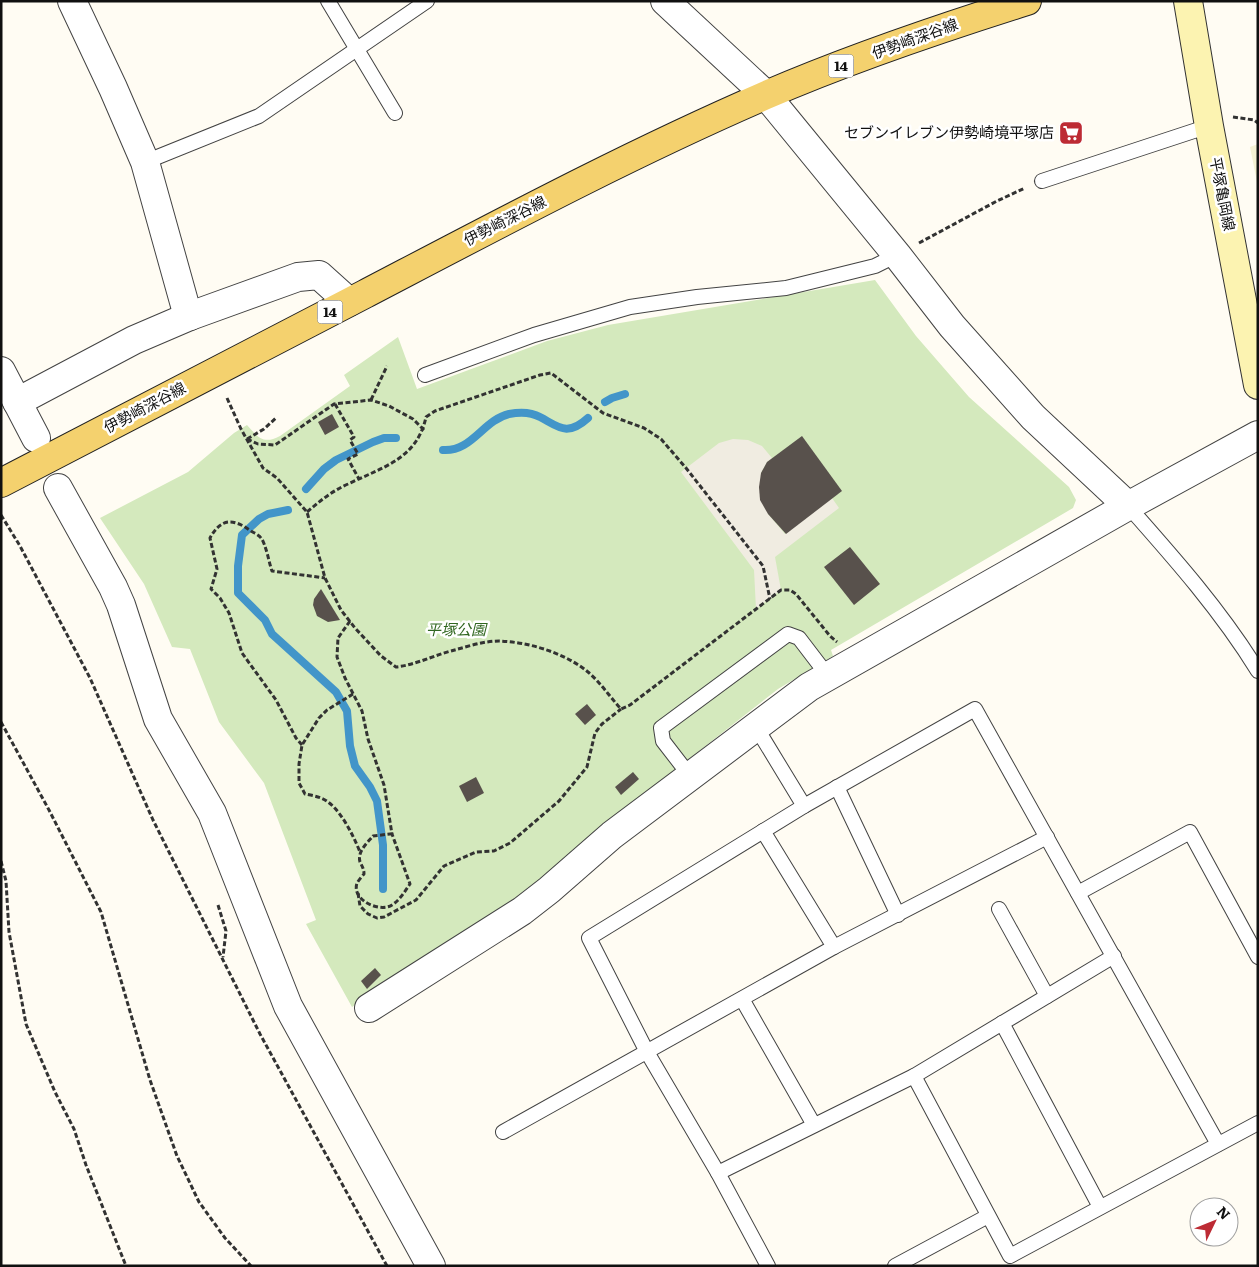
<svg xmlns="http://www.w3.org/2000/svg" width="1259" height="1267" viewBox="0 0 1259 1267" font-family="Literata,'Noto Sans JP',serif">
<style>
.farmland{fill:#f4f1d3}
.green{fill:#d4e9bd}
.plaza{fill:#f0ece1}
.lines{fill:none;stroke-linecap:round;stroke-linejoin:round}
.stream{stroke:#4295c9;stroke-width:8}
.building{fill:#58514c}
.service-casing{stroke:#434343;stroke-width:16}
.minor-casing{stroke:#434343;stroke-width:30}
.secondary-casing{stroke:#323232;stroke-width:30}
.primary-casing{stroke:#212121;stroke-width:30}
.path{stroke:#323232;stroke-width:3;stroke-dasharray:5 2.5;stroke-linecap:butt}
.service{stroke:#fff;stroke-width:14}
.minor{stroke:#fff;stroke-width:28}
.secondary{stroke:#fcf3b1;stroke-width:28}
.primary{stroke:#f4d16e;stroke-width:28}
.labels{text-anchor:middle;stroke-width:5;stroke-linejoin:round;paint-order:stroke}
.shield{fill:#fff;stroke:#585858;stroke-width:1}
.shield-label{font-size:14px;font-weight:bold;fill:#101010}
.street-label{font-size:15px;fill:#101010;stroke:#fff}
.poi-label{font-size:15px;fill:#101010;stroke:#fff;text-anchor:end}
.park-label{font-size:15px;font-style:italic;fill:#316721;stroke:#fff}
</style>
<rect width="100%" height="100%" fill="#fffcf3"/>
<polygon class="farmland" points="1258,144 1258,187 1250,147"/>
<path class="green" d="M875 280 916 336 969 397 1069 487 1076 500 1073 508 831 650 833 656 778 689 577 847 549 875 352 1007 306 924 316 920 264 783 219 722 190 649 172 647 144 584 100 518 188 472 234 433 247 425C258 437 263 445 280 436L350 386 344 375 398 337 417 389 547 341 608 325Z"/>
<polygon class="plaza" points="733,439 748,440 762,446 772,458 767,462 761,473 768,514 785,534 832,498 839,508 775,557 781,590 756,609 754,570 681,472 719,443"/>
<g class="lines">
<g class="stream">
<polyline points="605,402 612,398 625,394"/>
<path d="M443 450C472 452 483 420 509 414 519 412 531 412 540 417 559 427 567 437 588 418"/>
<polyline points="306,489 324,469 336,460 373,442 384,438 396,438"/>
<polyline points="288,510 268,514 259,519 242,535 238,566 238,593 265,620 272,634 336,692 347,711 350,746 355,766 370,787 377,801 383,845 383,889"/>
</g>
</g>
<g class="building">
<polygon points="332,414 339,427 325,435 318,422"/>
<polygon points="802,436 842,491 786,534 768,514 760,500 759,487 761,473 767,462"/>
<polygon points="850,547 880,584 854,605 824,567"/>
<polygon points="321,589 340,620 328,622 317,616 313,605 314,599"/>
<polygon points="587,704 596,715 585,725 575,714"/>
<polygon points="633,772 639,779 621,795 615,787"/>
<polygon points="476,777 484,793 467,802 459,786"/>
<polygon points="375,968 381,975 367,989 361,981"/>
</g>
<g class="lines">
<defs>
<g id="service">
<polyline points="328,1 395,113"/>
<polyline points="145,162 259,116 427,1"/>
<polyline points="1042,181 1209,126"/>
<polyline points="425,375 534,335 630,307 697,297 786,288 875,266 897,255"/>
<path d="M1128 506C1175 559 1221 611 1258 671"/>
<polyline points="756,727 804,806"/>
<polyline points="690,776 663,741 661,728 788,634 799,638 828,676"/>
<polyline points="837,787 898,915"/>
<polyline points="763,831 834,947"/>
<polyline points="1078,893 1190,832 1258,957"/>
<polyline points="999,909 1047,996"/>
<polyline points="742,999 814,1125"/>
<polyline points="1002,1023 1100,1207"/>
<polyline points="914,1076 1010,1256 1258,1123"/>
<polyline points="503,1132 834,947 1047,837"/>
<polyline points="718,1173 914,1076 1114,956"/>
<polyline points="768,1266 718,1173 647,1052 589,938 804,806 975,709 1218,1144"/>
<polyline points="895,1266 988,1216"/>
</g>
<g id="minor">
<polyline points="72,1 113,88 145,162 186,309 190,316"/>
<polyline points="665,1 766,95 897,255 952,326 1033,417 1128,506"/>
<polyline points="1,371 36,438"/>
<polyline points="17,402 134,340 190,316 298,277 319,275 349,302"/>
<polyline points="58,488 113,587 121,605 158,719 212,813 288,1006 431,1266"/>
<polyline points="369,1008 522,911 549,890 612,835 809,687 1128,506 1258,435"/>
</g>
<polyline id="secondary" points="1188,1 1209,126 1258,385"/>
<path id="primary" d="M1 483C123 420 244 357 365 294 497 225 628 155 764 96 849 59 938 29 1027 1"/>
</defs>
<use href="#service" class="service-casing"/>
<use href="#minor" class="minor-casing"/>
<use href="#secondary" class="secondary-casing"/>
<use href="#primary" class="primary-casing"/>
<g class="path">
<polyline points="1233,117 1254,120 1258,123"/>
<polyline points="919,243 997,201 1025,188"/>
<path d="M227 398 241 429 263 468 277 478 307 512 325 578 341 610 355 628 381 656 396 667C415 665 432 656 451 651 466 647 483 641 499 641 529 642 565 653 588 672 600 682 610 697 621 709L630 705 781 590H790L796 594 830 636 837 642"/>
<polyline points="371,400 387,366"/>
<polyline points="335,404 354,437 350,440 358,454 348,459 359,479"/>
<polyline points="247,439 258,444 275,445 334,404 371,400 389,406 413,419 424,430"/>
<polyline points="247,439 264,429 277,417"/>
<path d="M307 512C320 501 332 491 348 484 383 467 417 459 426 417L435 411 540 375 551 373 603 413 644 428 661 439 686 468 763 566 770 599"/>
<polyline points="1,515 20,546 90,678 153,820 260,1034 387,1266"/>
<polyline points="350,621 338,638 337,657 345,678 362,711 368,739 384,785 392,834"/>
<path d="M353 694 327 710 319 718 302 745 299 764V783L305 794C310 795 316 796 321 798 339 805 353 835 360 852"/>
<polyline points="1,722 49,810 101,912 150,1080 177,1156 199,1202 225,1238 251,1266"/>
<path d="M302 745 296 738 276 700 242 653 229 613 220 598 211 589 217 569 210 538C221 518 233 518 251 531 254 533 259 535 261 538 266 544 269 563 272 571L325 578"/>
<path d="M390 834H392L410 884C405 891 400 900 392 905 380 913 351 900 357 883 359 880 362 876 364 874 364 869 362 866 360 862 357 852 367 843 373 836Z"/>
<polyline points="1,861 6,881 9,932 26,1024 55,1092 74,1129 86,1165 126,1266"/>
<polyline points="358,893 360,906 368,914 377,918 384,917 416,900 444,866 476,852 494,851 510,843 559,801 587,767 595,733 602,724 621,709"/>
<polyline points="218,905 226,931 223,957"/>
</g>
<use href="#service" class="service"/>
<use href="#minor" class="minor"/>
<use href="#secondary" class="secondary"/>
<use href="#primary" class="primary"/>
</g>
<defs>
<symbol id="supermarket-square" viewBox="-11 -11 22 22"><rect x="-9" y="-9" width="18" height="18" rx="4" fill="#bd2b34" stroke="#fff"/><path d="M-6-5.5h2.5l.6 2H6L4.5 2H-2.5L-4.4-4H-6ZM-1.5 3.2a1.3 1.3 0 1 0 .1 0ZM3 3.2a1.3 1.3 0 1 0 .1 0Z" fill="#fff"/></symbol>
</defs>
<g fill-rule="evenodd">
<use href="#supermarket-square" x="1057" y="119" width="28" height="28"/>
</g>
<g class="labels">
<g class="shield">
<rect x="828.5" y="54.5" width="25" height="23" rx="4"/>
<rect x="317.5" y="300.5" width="25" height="23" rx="4"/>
</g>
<g class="shield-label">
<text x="841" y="71">14</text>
<text x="330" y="317">14</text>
</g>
<g class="street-label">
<text transform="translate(915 39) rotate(-20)" y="5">伊勢崎深谷線</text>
<text transform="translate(1222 194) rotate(79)" y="5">平塚亀岡線</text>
<text transform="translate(505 221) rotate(-27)" y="5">伊勢崎深谷線</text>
<text transform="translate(145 408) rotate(-28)" y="5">伊勢崎深谷線</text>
</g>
<g class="poi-label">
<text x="1054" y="138">セブンイレブン伊勢崎境平塚店</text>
</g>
<g class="park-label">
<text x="456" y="635">平塚公園</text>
</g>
</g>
<rect width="1259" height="1267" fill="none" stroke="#101010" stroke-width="5"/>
<g transform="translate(1214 1222) rotate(47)"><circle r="24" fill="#ffffff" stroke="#9f9f9f"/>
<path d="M0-4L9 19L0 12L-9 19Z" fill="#bd2b34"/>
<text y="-8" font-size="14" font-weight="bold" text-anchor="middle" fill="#101010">N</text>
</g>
</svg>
